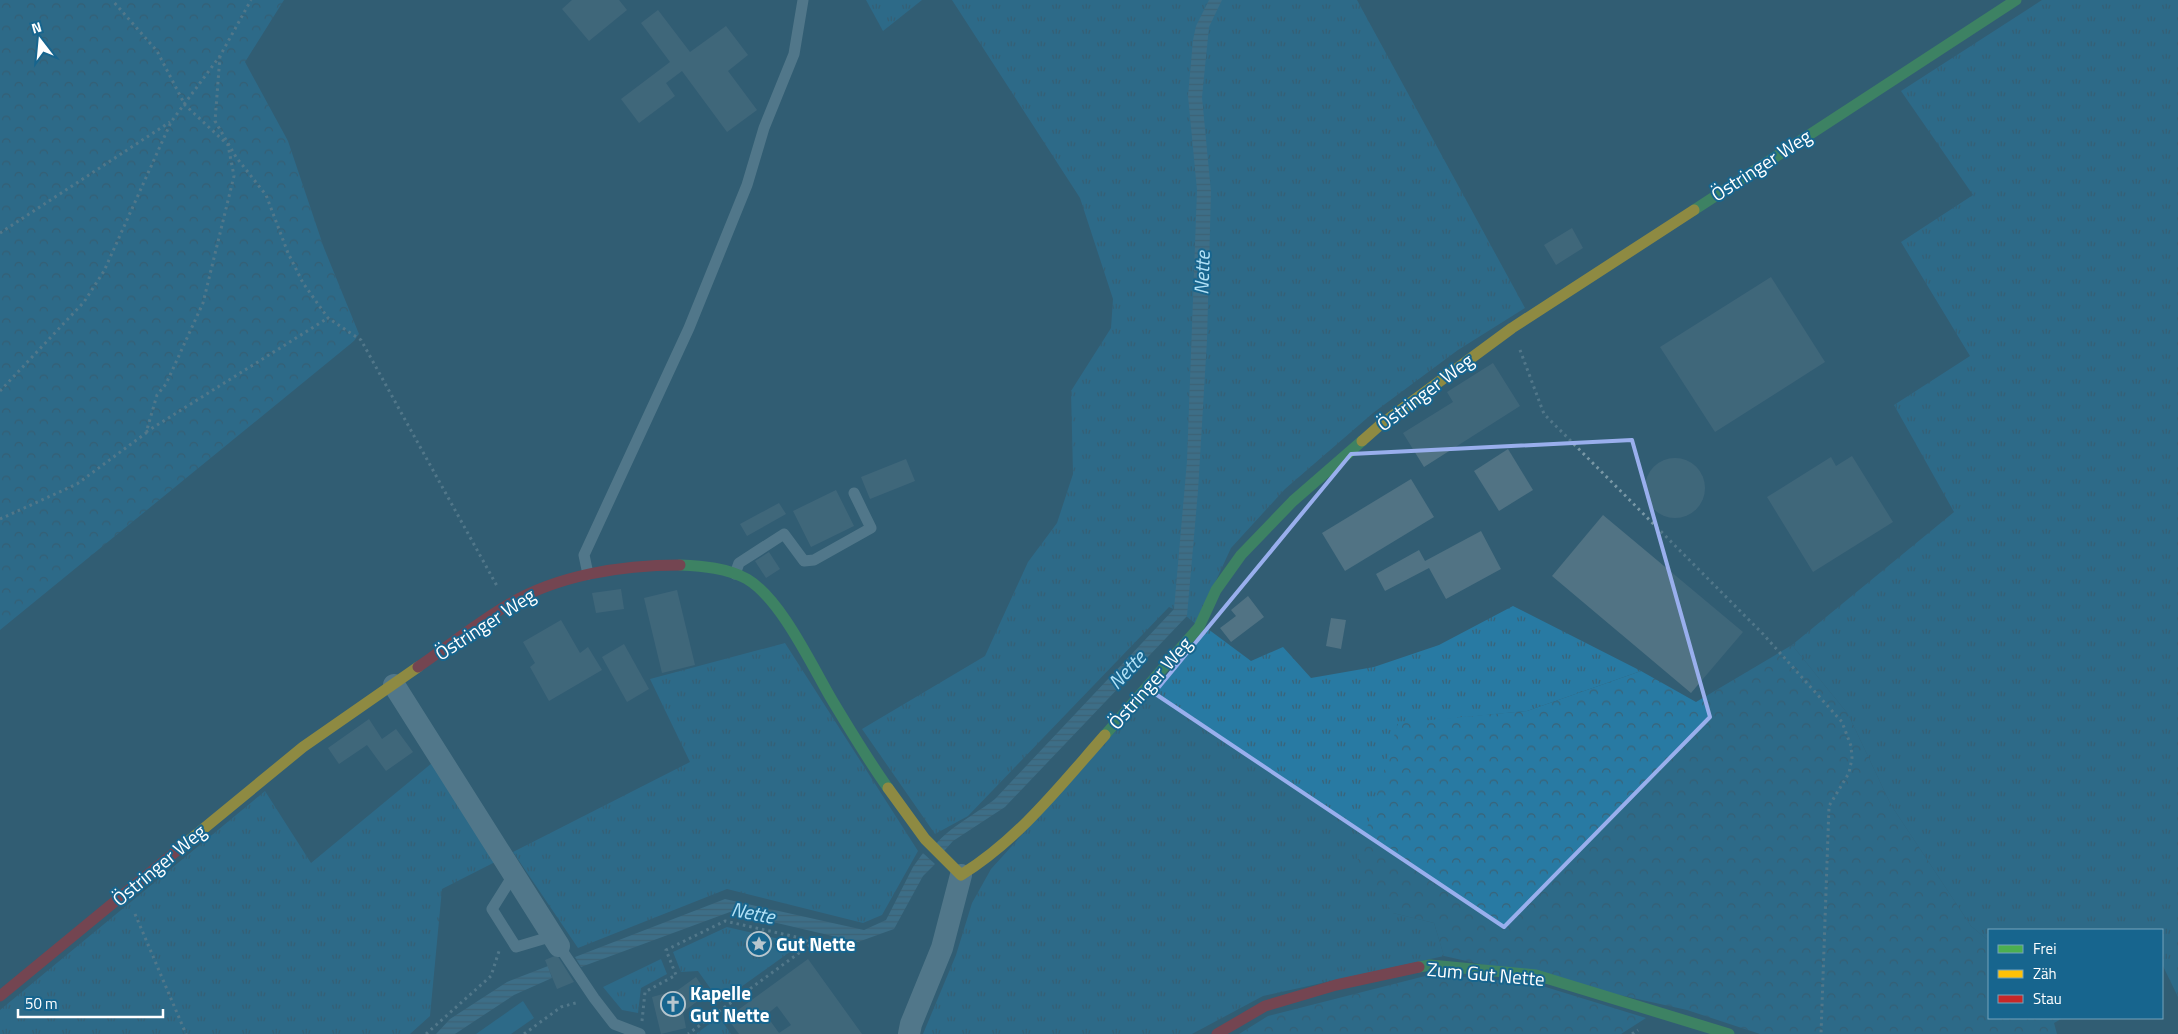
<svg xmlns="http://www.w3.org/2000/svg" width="2178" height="1034" viewBox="0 0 2178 1034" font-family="'Titillium Web',sans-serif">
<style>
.grass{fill:url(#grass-tufts)}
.forest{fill:url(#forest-crowns)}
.green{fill:#287aa3}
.water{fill:url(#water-rules)}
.building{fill:#517384;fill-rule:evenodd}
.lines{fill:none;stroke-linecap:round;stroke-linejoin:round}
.path{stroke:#7998a6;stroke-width:3;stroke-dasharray:2.5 4;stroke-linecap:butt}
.lane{stroke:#7998a6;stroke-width:11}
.street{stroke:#7998a6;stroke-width:22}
.fast{stroke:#4caf50;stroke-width:11}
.slow{stroke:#ffc107;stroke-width:11}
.jam{stroke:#c62828;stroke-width:11}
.marked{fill:none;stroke:#99afed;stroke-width:4;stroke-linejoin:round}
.labels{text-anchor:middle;stroke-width:4;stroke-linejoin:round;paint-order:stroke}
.street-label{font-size:19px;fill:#fff;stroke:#17658e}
.poi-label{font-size:19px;font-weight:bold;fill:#fff;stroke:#17658e;text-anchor:start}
.water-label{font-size:20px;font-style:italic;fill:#b2e1f6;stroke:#17658e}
</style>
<defs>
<pattern id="grass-tufts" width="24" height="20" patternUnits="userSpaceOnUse" patternTransform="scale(1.25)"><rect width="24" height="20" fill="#287aa3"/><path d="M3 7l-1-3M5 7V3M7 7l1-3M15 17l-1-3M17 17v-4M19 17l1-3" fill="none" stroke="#3a6378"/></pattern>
<pattern id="forest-crowns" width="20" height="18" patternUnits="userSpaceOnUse" patternTransform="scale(1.25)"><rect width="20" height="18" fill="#287aa3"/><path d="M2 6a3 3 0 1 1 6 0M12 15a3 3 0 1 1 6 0" fill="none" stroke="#3a6378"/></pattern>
<pattern id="water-rules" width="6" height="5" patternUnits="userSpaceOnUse" patternTransform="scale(1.25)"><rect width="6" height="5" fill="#4c839f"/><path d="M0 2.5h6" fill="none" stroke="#4c6a7a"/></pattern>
</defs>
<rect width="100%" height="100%" fill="#325d73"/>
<g class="grass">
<polygon points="866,0 922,0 883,31"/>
<polygon points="952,0 1357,0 1525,308 1458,350 1373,413 1285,489 1231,548 1196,624 1182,613 1169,607 968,816 935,834 862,729 985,656 1028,562 1057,523 1073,474 1071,391 1111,328 1113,299 1080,198"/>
<polygon points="2042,0 2178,0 2178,997 2162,964 2162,930 1989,930 1989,941 1971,926 1891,805 1848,714 1792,645 1954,512 1894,405 1970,356 1901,242 1973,195 1901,91"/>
<polygon points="1513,606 1641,671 1527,711 1397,724 1393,913 1434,923 1444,956 1263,996 1192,1034 923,1034 956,955 972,903 991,869 1208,629 1251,661 1283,647 1311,678 1374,667 1439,645"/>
<polygon points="785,643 918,851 882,915 863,923 727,889 578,948 513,852 690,762 650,679"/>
<polygon points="432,763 497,861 442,889 430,1016 410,1034 0,1034 0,1010 265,791 311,863"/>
<polygon points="727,927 801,944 720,1002 698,971 681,972 673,952"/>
<polygon points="661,959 667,974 641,988 638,1013 622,1010 603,987"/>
<polygon points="719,1017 731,1034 697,1034 697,1033"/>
</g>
<g class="forest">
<polygon points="0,0 284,0 245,62 288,141 324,248 359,334 354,341 0,630"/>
<polygon points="1792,645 1848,714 1891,805 1971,926 1989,941 1989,1018 2063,1018 2054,1023 2057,1034 1760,1034 1687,1010 1444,956 1434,923 1393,913 1357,862 1398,723 1527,711 1641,671 1696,702"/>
<polygon points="1433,974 1536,984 1646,1018 1621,1034 1239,1034 1268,1016"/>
</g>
<polygon class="green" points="523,1001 534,1018 511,1034 476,1034"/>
<g class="water">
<path d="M1209 0H1222L1209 27 1202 97 1211 192 1207 340 1198 491 1187 616 1005 807 953 841 944 851 936 844C950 827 977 813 995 799L1174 609 1187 461 1197 190 1188 96 1193 40 1196 26Z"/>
<polygon points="923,853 935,864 923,876 894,929 858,942 730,912 581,967 575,957 725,899 864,930 886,920 913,867"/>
<polygon points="548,966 552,978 514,995 455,1034 436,1034 450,1019 507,982"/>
</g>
<g class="building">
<polygon points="572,0 619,0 627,10 589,41 562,9"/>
<polygon points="658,10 690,52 726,26 748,55 728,71 757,110 727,132 682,71 666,83 675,96 639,123 621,99 670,62 641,23"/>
<polygon points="1572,228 1583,248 1556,265 1544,245"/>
<polygon points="1771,277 1825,362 1715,432 1660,347"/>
<polygon points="1493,363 1520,406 1424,467 1403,433 1453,402 1447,392"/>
<polygon points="1508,449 1533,490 1499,511 1474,471"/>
<polygon points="1852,456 1893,522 1813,572 1767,497 1831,457 1836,466"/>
<circle cx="1675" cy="488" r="30"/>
<polygon points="906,459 915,481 870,499 861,477"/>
<polygon points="1411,479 1434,517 1345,571 1322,533"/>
<polygon points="836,490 854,526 811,547 793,511"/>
<polygon points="779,503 786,514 747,536 740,524"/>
<polygon points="1603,515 1743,632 1691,693 1552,576"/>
<polygon points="1481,531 1501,569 1446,599 1429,568 1385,591 1376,574 1419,550 1425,561"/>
<polygon points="769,552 780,569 766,578 755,561"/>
<polygon points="621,589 624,609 596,613 592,593"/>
<polygon points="677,590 695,665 662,673 644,598"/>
<polygon points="1248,596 1264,617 1231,642 1220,628 1236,616 1231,610"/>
<polygon points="1331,618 1346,620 1341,649 1326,646"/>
<polygon points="561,620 580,653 588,647 602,670 549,701 530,667 535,663 523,642"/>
<polygon points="624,644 649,689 627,702 602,657"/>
<polygon points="369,719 382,739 396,729 413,752 386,771 367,745 339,764 328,748"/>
<polygon points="557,955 574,982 557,989 545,960"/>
<path d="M808 959 862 1034H739L727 1018ZM777 1006 791 1025 779 1033 766 1015Z"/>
<polygon points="696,977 707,994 683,1012 686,1028 661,1034 652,997 678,990"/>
</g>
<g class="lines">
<g class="path">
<polyline points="220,56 215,121 236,157 266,195 288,253 303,283 328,318 361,340 497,586"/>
<polyline points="0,233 170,122"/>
<polyline points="1520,350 1544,414 1763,634 1842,722 1851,746 1852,758 1849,773 1829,806 1821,1034"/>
<polyline points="0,391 84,302 104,271 171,122 220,56 251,0"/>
<polyline points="146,432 328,318"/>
<polyline points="0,519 77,484 146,433 157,395 166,384 203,303 234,176 228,145 185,105 157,51 112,0"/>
<polyline points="135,914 186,1034"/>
<polyline points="642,1021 645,992 676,975 666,950 725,921 805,939 810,945 688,1034"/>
<polyline points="426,1034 491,976 500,948"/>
<polyline points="524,1034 561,1007 579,1002"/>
<polyline points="1632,1034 1638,1030"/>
</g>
<g class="lane">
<polyline points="588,574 584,555 689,328 747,185 764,128 794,54 803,0"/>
<polyline points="735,574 739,563 784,534 804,561 814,560 871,528 854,493"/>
<polyline points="514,874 492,909 516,947 553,936"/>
<polyline points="559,946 594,998 614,1024 640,1034"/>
</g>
<g class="street">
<polyline points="394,685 559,946"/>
<polyline points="909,1034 911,1024 942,948 961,875"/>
</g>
<g class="fast">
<polyline points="1694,210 2016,0"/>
<path d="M680 565C703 566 727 568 747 579 781 599 812 666 832 700 850 730 868 760 888 788"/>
<polyline points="1105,735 1199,627 1216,590 1241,555 1293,501 1362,441"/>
<polyline points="1419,967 1430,965 1536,975 1729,1034"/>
</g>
<g class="slow">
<polyline points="1362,441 1379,426 1512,328 1694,210"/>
<path d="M888 788 925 839 961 875C1019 839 1060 786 1105 735"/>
<polyline points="180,848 303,747 418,667"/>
</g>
<g class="jam">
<path d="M418 667C447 647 476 624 506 606 556 575 622 565 680 565"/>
<polyline points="0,996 180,848"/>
<polyline points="1217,1034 1265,1006 1336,985 1419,967"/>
</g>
</g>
<path d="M0 0H2178V1034H0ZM1632 440 1710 717 1504 927 1154 693 1351 454Z" fill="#325d73" fill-opacity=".55" fill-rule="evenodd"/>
<path class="marked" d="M1632 440 1710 717 1504 927 1154 693 1351 454Z"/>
<defs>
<symbol id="sight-ring" viewBox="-11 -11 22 22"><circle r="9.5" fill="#17658e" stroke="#b7c6ce" stroke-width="1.5"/><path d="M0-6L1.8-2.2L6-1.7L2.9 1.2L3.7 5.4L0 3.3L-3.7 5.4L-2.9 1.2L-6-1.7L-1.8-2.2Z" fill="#b7c6ce"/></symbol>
<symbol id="church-ring" viewBox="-11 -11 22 22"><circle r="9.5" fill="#17658e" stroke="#b7c6ce" stroke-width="1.5"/><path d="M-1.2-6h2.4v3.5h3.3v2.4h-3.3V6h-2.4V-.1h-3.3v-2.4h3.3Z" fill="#b7c6ce"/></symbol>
</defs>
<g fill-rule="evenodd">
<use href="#sight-ring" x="745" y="930" width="28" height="28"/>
<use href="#church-ring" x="659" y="990" width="28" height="28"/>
</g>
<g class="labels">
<g class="street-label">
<text transform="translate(1761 165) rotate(-33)" y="7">Östringer Weg</text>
<text transform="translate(1425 392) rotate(-37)" y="7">Östringer Weg</text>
<text transform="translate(485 624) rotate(-33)" y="7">Östringer Weg</text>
<text transform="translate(1150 683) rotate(-49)" y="7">Östringer Weg</text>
<text transform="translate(159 865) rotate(-40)" y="7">Östringer Weg</text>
<text transform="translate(1486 974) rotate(5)" y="7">Zum Gut Nette</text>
</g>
<g class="poi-label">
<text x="776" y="951">Gut Nette</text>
<text x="690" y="1000">Kapelle<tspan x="690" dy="22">Gut Nette</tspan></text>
</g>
<g class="water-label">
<text transform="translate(1202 273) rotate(-88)" y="7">Nette</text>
<text transform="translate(1127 670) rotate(-47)" y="7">Nette</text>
<text transform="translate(753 913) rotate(11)" y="7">Nette</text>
</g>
</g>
<rect x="1988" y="929" width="175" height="90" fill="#17658e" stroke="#74a3bb"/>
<rect x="1998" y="945" width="25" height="8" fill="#4caf50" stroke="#74a3bb"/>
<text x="2033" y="954" font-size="15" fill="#ffffff">Frei</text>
<rect x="1998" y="970" width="25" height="8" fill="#ffc107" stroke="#74a3bb"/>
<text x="2033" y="979" font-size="15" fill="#ffffff">Zäh</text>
<rect x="1998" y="995" width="25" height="8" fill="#c62828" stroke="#74a3bb"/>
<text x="2033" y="1004" font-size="15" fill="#ffffff">Stau</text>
<g transform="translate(40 40) rotate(344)" stroke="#17658e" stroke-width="4" paint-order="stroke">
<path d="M0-4L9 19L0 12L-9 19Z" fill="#ffffff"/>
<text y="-8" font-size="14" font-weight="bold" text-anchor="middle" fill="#ffffff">N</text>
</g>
<path d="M18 1009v8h145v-8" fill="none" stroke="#ffffff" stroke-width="2.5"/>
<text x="25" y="1009" font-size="15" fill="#ffffff" stroke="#17658e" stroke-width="4" paint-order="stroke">50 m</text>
</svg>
